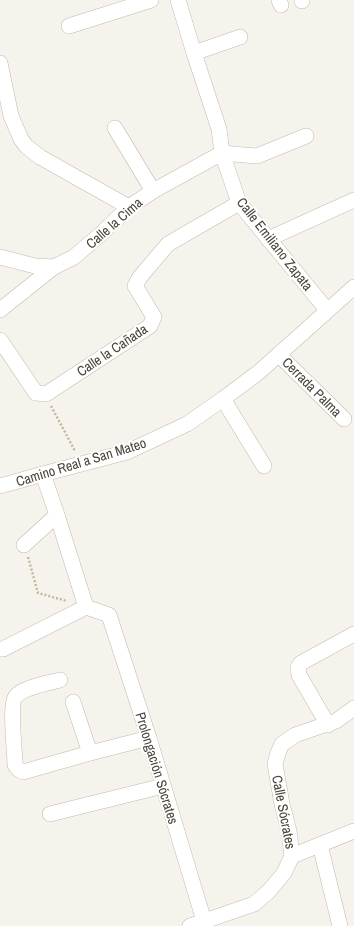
<svg xmlns="http://www.w3.org/2000/svg" width="354" height="926" viewBox="0 0 354 926" font-family="'Archivo Narrow',sans-serif">
<style>
.lines{fill:none;stroke-linecap:round;stroke-linejoin:round}
.minor-casing{stroke:#c2bbae;stroke-width:16}
.path{stroke:#c4b79f;stroke-width:2.5;stroke-dasharray:2 2;stroke-linecap:butt}
.minor{stroke:#fff;stroke-width:15}
.labels{text-anchor:middle;stroke-width:4;stroke-linejoin:round;paint-order:stroke}
.street-label{font-size:14px;fill:#4b4439;stroke:#fff}
</style>
<rect width="100%" height="100%" fill="#f6f3ec"/>
<g class="lines">
<defs>
<g id="minor">
<polyline points="178,0 194,53 219,129 222,153 239,203 327,310"/>
<polyline points="279,0 281,5"/>
<polyline points="302,0 302,1"/>
<polyline points="69,26 151,0"/>
<polyline points="194,53 240,37"/>
<polyline points="0,63 11,116 21,139 26,146 40,157 129,207"/>
<polyline points="115,128 153,191"/>
<polyline points="268,239 354,200"/>
<polyline points="0,257 35,266 54,267 74,257 102,233 129,207 153,191 222,153 257,156 306,136"/>
<polyline points="0,310 54,267"/>
<polyline points="0,340 36,393 46,394 150,326 154,317 135,286 140,277 168,244 239,203"/>
<polyline points="279,355 344,419"/>
<polyline points="223,399 264,466"/>
<polyline points="0,486 43,474 127,452 187,424 223,399 259,372 354,287"/>
<polyline points="57,515 86,607"/>
<polyline points="24,545 57,515 43,474"/>
<polyline points="86,607 109,615 149,738 204,921"/>
<polyline points="3,649 86,607"/>
<path d="M60 680C48 683 24 687 16 696 9 703 15 752 15 765L18 769 23 772 90 753 149 738"/>
<polyline points="73,702 90,753"/>
<polyline points="328,725 299,675 298,667 301,663 354,634"/>
<polyline points="50,814 163,786"/>
<polyline points="320,845 340,926"/>
<polyline points="292,856 354,831"/>
<polyline points="190,926 254,904 269,891 284,873 292,856 289,831 282,804 275,764 278,753 282,744 295,735 336,721 354,708"/>
</g>
</defs>
<use href="#minor" class="minor-casing"/>
<g class="path">
<polyline points="51,406 75,451"/>
<polyline points="28,557 38,593 67,601"/>
</g>
<use href="#minor" class="minor"/>
</g>
<g class="labels">
<g class="street-label">
<text transform="translate(114 223) rotate(-41)" y="5">Calle la Cima</text>
<text transform="translate(275 244) rotate(52)" y="5">Calle Emiliano Zapata</text>
<text transform="translate(112 350) rotate(-34)" y="5">Calle la Cañada</text>
<text transform="translate(312 387) rotate(45)" y="5">Cerrada Palma</text>
<text transform="translate(81 462) rotate(-17)" y="5">Camino Real a San Mateo</text>
<text transform="translate(157 768) rotate(73)" y="5">Prolongación Sócrates</text>
<text transform="translate(284 812) rotate(79)" y="5">Calle Sócrates</text>
</g>
</g>
</svg>
